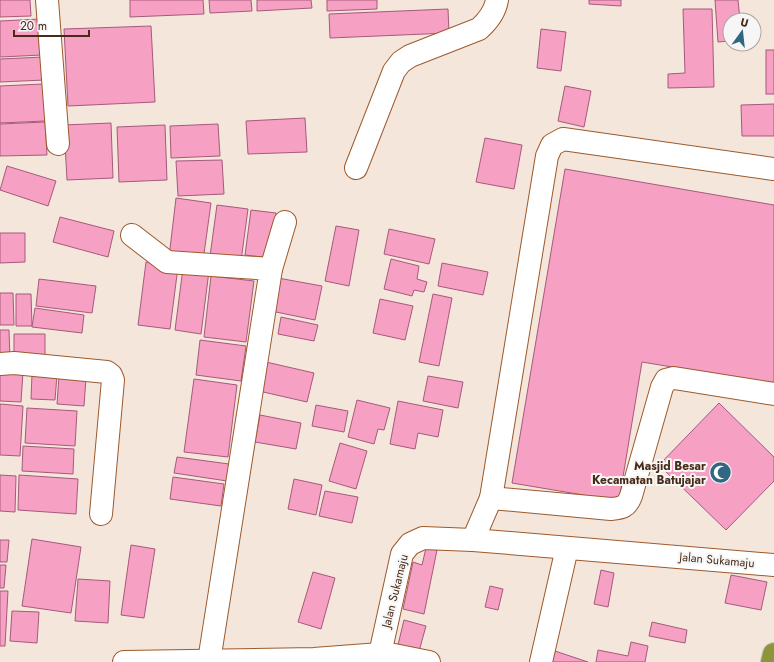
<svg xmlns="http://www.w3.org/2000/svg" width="774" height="662" viewBox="0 0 774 662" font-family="Jost,sans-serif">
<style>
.building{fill:#f6a0c3;stroke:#a65a7b}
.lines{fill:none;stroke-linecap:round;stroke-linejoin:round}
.minor-casing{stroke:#9c5a2b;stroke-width:24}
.highway-casing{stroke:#ccc4be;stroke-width:24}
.minor{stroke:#fff;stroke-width:22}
.highway{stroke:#8d943b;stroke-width:22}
.labels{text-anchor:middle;stroke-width:4;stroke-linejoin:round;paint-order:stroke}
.poi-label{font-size:12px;font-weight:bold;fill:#482b17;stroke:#f6f6f6;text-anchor:end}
.street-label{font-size:12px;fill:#482b17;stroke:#f6f6f6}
</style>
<rect width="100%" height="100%" fill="#f5e6dc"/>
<g class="building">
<polygon points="0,0 30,0 31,16 0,17"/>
<polygon points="130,0 203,0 204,14 130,17"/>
<polygon points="209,0 251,0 252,11 210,13"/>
<polygon points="257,0 311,0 312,8 257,11"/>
<polygon points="327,0 377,0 377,9 327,11"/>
<polygon points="589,0 621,0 621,6 589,4"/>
<polygon points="715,0 738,0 740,20 730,20 730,41 718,42"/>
<polygon points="448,9 449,33 330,38 329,14"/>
<polygon points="683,9 712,9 714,87 668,88 668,74 685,73"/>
<polygon points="40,19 42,55 0,57 0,21"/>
<polygon points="151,26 155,102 68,106 64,29"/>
<polygon points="541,29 566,32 561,71 537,68"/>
<rect x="766" y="50" width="8" height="44"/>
<polygon points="44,57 45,80 0,82 0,59"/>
<polygon points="43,84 45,121 0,123 0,86"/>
<polygon points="565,86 591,91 584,127 558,121"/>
<polygon points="774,104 774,136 742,136 741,105"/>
<polygon points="305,118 307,152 248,154 246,121"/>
<polygon points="45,122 47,155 0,156 0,124"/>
<polygon points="111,123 113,178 67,180 64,125"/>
<polygon points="218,124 220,156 171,158 170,126"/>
<polygon points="165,125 167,180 119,182 117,127"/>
<polygon points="485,138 522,145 514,189 476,182"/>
<polygon points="222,160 224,194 178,196 176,161"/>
<polygon points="7,166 56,181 48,206 0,190"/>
<polygon points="565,169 774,205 774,384 642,362 619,501 512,483"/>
<polygon points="176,198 211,203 203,261 169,257"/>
<polygon points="217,205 248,209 241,261 210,256"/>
<polygon points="251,210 276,213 270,258 245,255"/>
<polygon points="60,217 114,231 108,257 53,242"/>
<polygon points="336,226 359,230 349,286 325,281"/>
<polygon points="389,229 435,239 429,264 384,254"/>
<polygon points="0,233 25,233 25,262 0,263"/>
<polygon points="391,259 419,266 417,279 427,282 424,292 414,290 412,296 384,289"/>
<polygon points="146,262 178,267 170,329 138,325"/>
<polygon points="442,263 488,272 483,295 438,286"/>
<polygon points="183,268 209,271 201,334 175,330"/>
<polygon points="211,276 254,281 246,342 204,337"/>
<polygon points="278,278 322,286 315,320 271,311"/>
<polygon points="39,279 96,286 92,313 36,306"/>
<polygon points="0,293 13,293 14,325 0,325"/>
<polygon points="16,294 31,294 32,326 16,326"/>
<polygon points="433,294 452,298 439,366 419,362"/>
<polygon points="380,299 413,306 405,340 373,333"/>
<polygon points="35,308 84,315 82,333 32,327"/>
<polygon points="281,317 318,325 314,341 278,334"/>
<polygon points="0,330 9,330 10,360 0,360"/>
<polygon points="14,334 45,334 45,361 14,362"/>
<polygon points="200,340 246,346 241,381 196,375"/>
<polygon points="266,362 314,373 307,402 259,391"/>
<polygon points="0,370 23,372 21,402 0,401"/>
<polygon points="32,374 57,375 55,400 31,399"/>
<polygon points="59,376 86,378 84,406 57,404"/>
<polygon points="428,376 463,382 458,408 423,401"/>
<polygon points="194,379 237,385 228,457 184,452"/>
<polygon points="357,400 390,408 384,430 378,429 374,444 348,437"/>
<polygon points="398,401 443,410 438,437 418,433 415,449 390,444"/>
<polygon points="719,403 774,457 774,481 726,530 659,465"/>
<polygon points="0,404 23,406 20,456 0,455"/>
<polygon points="316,405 348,411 344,432 312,426"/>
<polygon points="27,408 77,411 75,446 25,443"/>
<polygon points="260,415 301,423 296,449 255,442"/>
<polygon points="340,443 367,451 356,489 329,481"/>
<polygon points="23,446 74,449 73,474 22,471"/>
<polygon points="177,457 229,464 227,481 174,473"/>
<polygon points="0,475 16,476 15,512 0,511"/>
<polygon points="19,475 78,479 76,514 18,510"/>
<polygon points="173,477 224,484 221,506 170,499"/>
<polygon points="294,479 322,485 316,515 288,509"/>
<polygon points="325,491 358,497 352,523 319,516"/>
<polygon points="32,539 81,547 71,613 22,606"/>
<polygon points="0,540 9,540 7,562 0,562"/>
<polygon points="131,545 155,549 144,618 121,615"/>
<polygon points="426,548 437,550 424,614 403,609 413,562 422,565"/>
<polygon points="0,565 6,565 4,588 0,588"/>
<polygon points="601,570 614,573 608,607 594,604"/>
<polygon points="313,572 335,578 321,629 298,622"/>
<polygon points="731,575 767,582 761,610 725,603"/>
<polygon points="78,579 110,581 108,623 75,621"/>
<polygon points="490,586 503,589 498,610 485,607"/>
<polygon points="0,591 8,591 5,646 0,646"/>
<polygon points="12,611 39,612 37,643 10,641"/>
<polygon points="404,620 426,626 418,655 397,649"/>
<polygon points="652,622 687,630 685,643 649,636"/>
<polygon points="631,642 648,646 645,662 596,662 598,650 628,656"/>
<polygon points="549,649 588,662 545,662"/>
</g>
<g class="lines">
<defs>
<g id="minor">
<polyline points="47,0 58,144"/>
<path d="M356 168 394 71 401 62 410 56 479 29C488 21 495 12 497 0"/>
<polyline points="132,235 167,262 271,269 209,661"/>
<polyline points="271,269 285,222"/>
<polyline points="0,364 14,363 107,372 111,375 113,380 101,514"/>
<path d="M491 498 611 509C622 508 627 507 631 496L662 387 666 380 674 378 774 394"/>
<polyline points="473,540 491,498 547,156 552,145 563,139 774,169"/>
<polyline points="380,654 394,655 429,662"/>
<polyline points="124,662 314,659 380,654 402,554 410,544 423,538 473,540 774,565"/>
<polyline points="541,662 567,548"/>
</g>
<polyline id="highway" points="772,662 774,654"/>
</defs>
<use href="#minor" class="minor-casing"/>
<use href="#highway" class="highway-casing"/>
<use href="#minor" class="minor"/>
<use href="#highway" class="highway"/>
</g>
<defs>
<symbol id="mosque-disc" viewBox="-11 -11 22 22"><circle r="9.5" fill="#316782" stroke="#f6f6f6"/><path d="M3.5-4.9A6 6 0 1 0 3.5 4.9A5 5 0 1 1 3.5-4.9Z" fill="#fff"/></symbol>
</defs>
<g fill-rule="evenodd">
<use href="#mosque-disc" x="708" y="460" width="25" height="25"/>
</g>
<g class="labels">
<g class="poi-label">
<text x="706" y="470">Masjid Besar<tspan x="706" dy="14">Kecamatan Batujajar</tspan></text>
</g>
<g class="street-label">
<text transform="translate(717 560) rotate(5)" y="4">Jalan Sukamaju</text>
<text transform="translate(395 591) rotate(-76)" y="4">Jalan Sukamaju</text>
</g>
</g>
<g transform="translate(742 32) rotate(15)"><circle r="19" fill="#f6f6f6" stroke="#b0a59d"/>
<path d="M0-3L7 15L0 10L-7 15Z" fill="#316782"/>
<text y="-6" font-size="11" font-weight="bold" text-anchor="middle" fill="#482b17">U</text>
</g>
<path d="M14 30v6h75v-6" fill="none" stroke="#482b17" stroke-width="2"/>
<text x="20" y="30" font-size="12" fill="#482b17" stroke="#f6f6f6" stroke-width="3" paint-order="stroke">20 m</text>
</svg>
